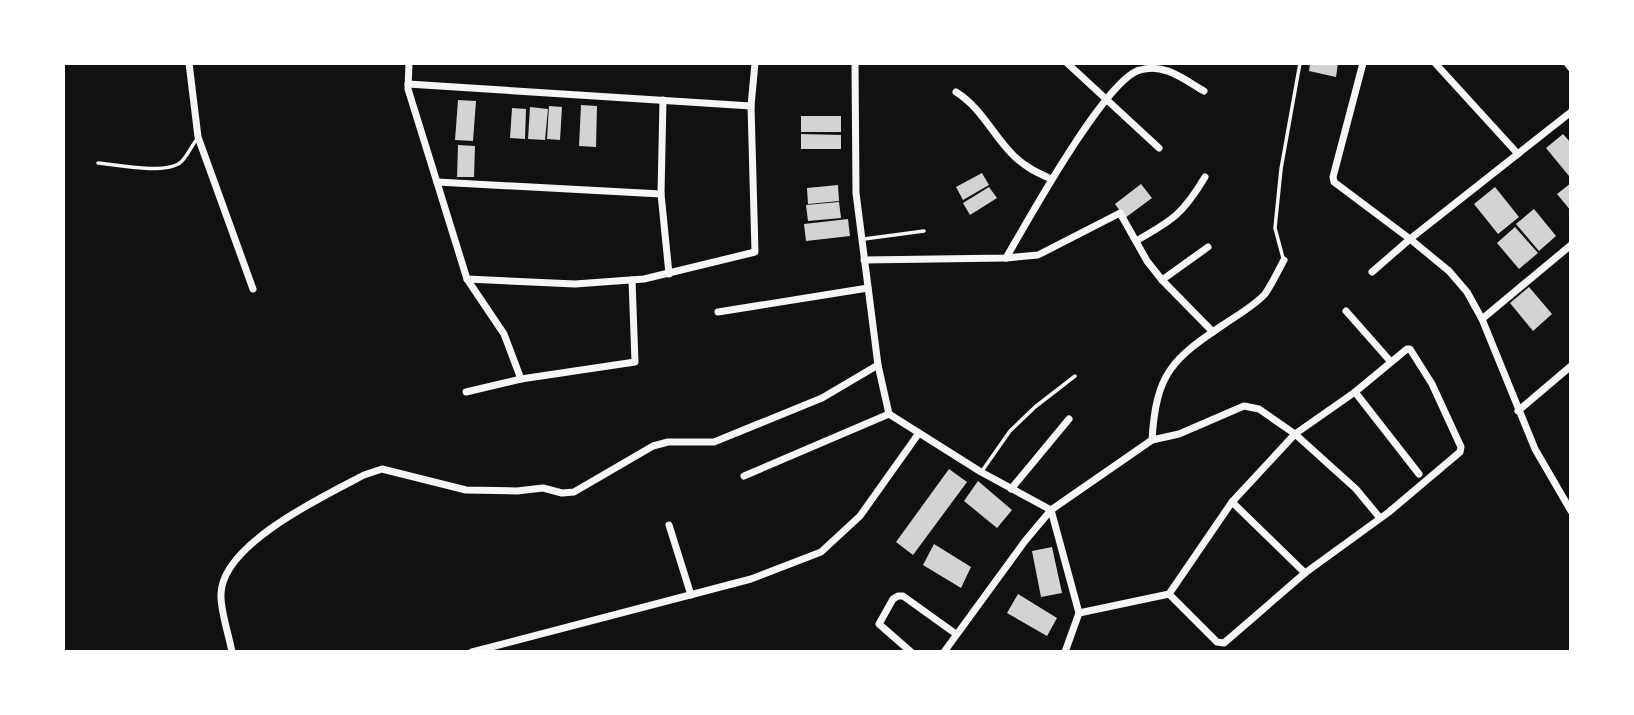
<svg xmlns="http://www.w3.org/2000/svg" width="1634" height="715" viewBox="0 0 1634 715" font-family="Ubuntu,sans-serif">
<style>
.building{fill:#d3d3d3}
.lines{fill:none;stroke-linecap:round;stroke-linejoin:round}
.service{stroke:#f5f5f5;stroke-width:3.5}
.minor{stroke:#f5f5f5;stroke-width:7}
</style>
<rect width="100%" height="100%" fill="#111"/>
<g class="building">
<polygon points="1310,63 1338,63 1336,77 1309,71"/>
<polygon points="458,100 476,101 473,141 455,140"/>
<polygon points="581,105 597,106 596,147 579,146"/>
<polygon points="549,106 562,107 560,140 547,139"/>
<polygon points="530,107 548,109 545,140 528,139"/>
<polygon points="512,108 526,109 525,139 510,138"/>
<rect x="801" y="116" width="40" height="16"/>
<polygon points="801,134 841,135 841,149 801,149"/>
<polygon points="1563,134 1571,143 1569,176 1546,148"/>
<polygon points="458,145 475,146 474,177 457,177"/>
<polygon points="982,173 989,185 963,200 956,187"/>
<polygon points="1571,183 1571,211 1557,194"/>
<polygon points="1141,184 1152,198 1125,218 1115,204"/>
<polygon points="838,185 839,201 808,204 807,188"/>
<polygon points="989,187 997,198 970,215 963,203"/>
<polygon points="1495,187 1519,217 1498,234 1474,204"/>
<polygon points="839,202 841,218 808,221 806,205"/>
<polygon points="1534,209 1556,236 1539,251 1516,224"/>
<polygon points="848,219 850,236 806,241 804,224"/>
<polygon points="1515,227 1538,253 1519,269 1497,243"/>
<polygon points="1529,287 1552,314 1533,331 1510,303"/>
<polygon points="949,469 967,482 913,555 896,542"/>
<polygon points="978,481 1012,510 997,528 964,501"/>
<polygon points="934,544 971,567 961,588 923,565"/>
<polygon points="1052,547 1062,593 1041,597 1032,551"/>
<polygon points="1018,594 1057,618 1047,636 1007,613"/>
</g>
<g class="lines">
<g class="service">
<path d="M98 163C117 165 166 175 181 162 187 157 192 145 197 139"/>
<polyline points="864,239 924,231"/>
<polyline points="1283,258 1275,228 1281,169 1300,63"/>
<polyline points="982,471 1010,431 1035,407 1075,376"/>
</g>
<g class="minor">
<polyline points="189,63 198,137 253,289"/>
<polyline points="409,63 408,89 467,279 504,334 521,379"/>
<polyline points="855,63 856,193 878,365 889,414"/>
<polyline points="1067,63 1159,148"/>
<polyline points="1363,63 1333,177 1334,182 1410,239 1449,271 1467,292 1482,319 1535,449 1571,511"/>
<polyline points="1435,63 1518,154"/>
<polyline points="1567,63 1571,68"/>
<polyline points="408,84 751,106"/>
<path d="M956 92C982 108 993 136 1014 156 1025 167 1038 173 1051 179"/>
<polyline points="663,100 661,194 669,274"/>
<polyline points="437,182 661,194"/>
<path d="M1136 241C1173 220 1183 214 1205 177"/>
<path d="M1006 258C1026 224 1106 78 1140 70 1165 63 1183 79 1204 91"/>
<polyline points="864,260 1006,258 1038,255 1120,213 1147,261 1162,280 1213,332"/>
<polyline points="1372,272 1410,239 1571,112"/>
<polyline points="467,279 575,284 644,279 755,252 751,106 755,63"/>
<polyline points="1162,280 1208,247"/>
<polyline points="1346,311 1391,362"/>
<polyline points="718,312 868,288"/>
<polyline points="1482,319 1571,245"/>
<polyline points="466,392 521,379 635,362 632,280"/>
<polyline points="1355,392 1419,474"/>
<polyline points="1518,411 1571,366"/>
<polyline points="889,414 981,472 1051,510 1079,613 1065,652"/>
<path d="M1152 440C1156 373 1172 359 1226 323 1238 315 1255 305 1265 294 1272 284 1278 271 1284 260"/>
<polyline points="744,476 889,414"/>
<polyline points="1011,489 1069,419"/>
<polyline points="1232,502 1305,573"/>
<polyline points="669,525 691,595"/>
<polyline points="1079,613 1169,594 1232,502 1295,434 1355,392 1407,349 1410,349 1432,384 1461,447 1460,452 1389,512 1305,573 1224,643 1217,642 1169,594"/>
<path d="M232 652C229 635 220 610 221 594 222 544 324 496 364 475L382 469 466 490 517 491 543 488 562 493 574 492 653 446 668 442H714L822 398 878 365"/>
<polyline points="472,652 751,579 821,552 860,516 919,433"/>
<polyline points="911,652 879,624 893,599 898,596 903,596 956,634"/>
<polyline points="944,652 1025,541 1051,510 1152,440 1179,434 1244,406 1259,409 1295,434 1356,489 1380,518"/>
</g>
</g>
<rect width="1634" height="715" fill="none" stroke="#ffffff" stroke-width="130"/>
</svg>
